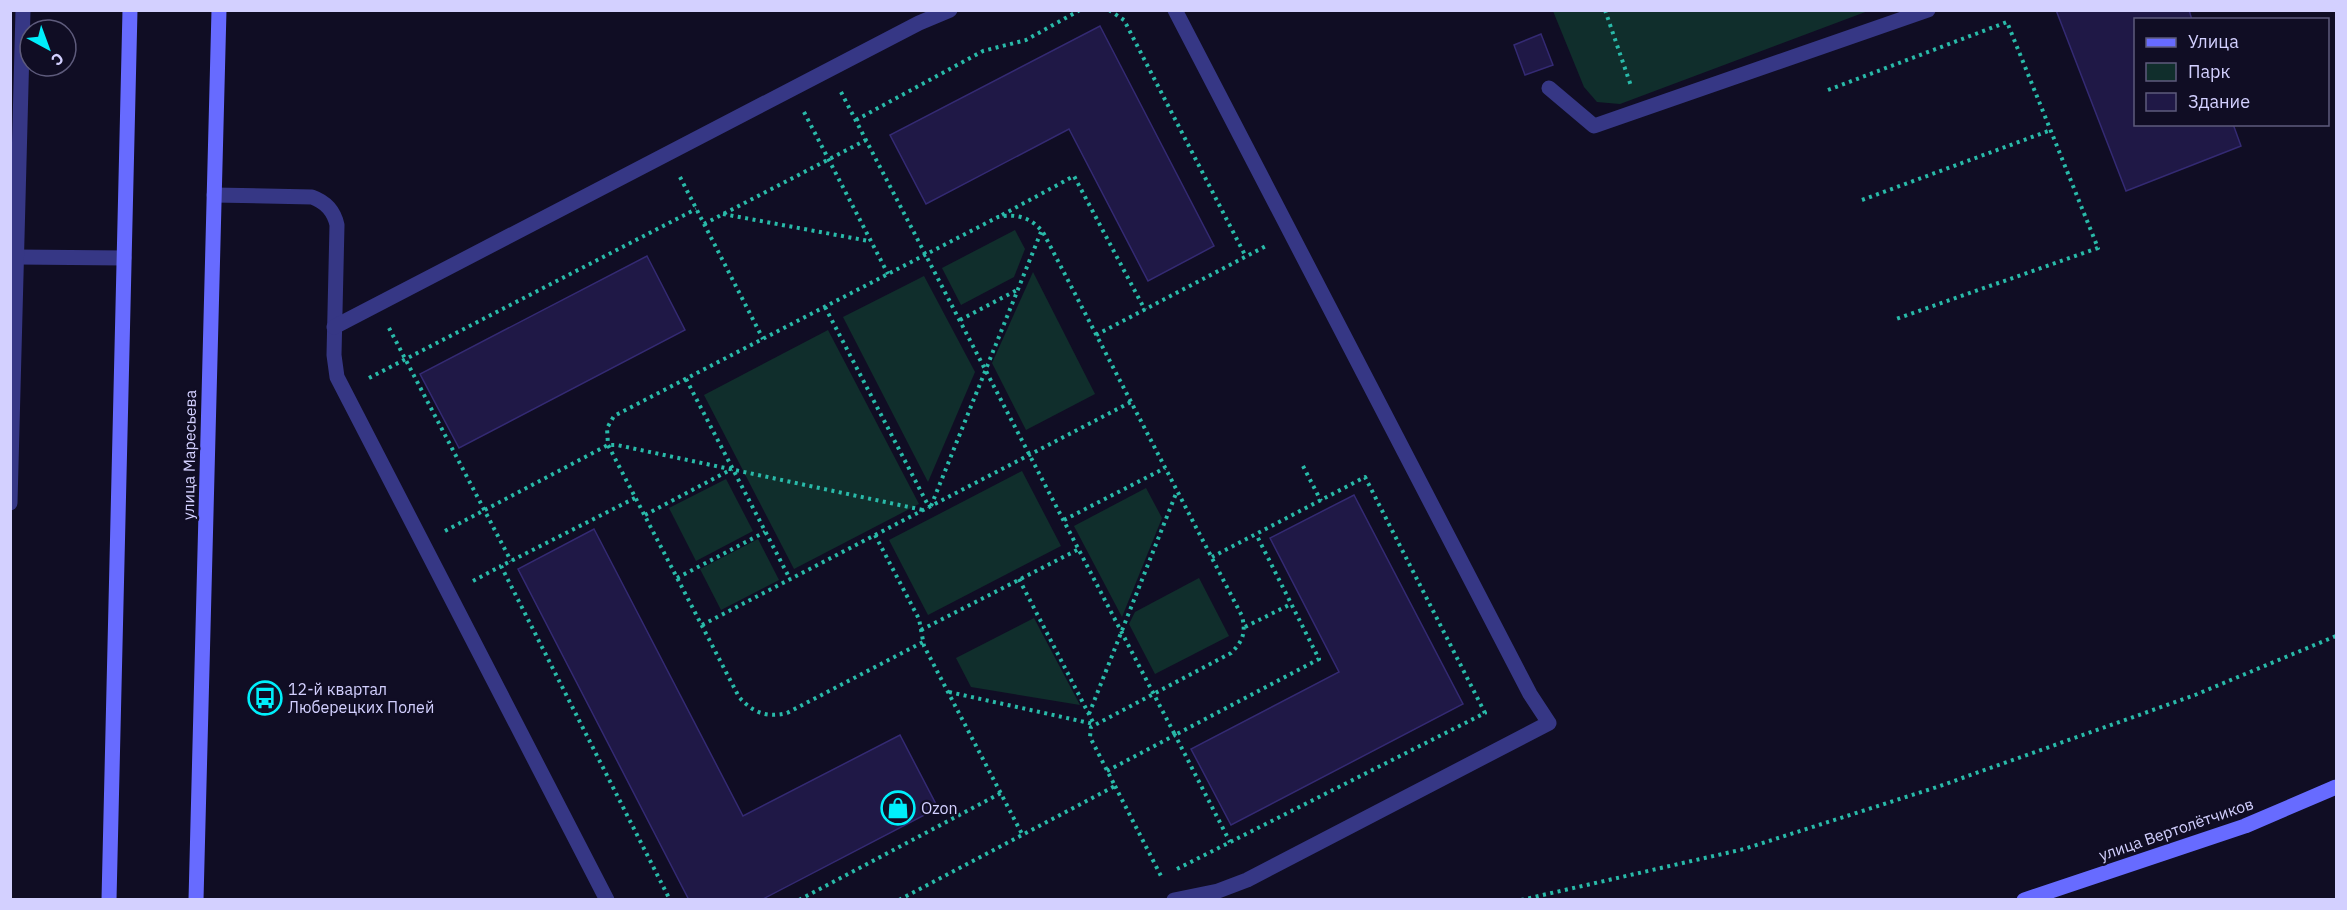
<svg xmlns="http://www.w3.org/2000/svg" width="2347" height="910" viewBox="0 0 2347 910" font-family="'IBM Plex Sans',sans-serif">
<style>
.green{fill:#102e2c}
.building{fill:#1f1846;stroke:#342a73;stroke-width:1.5}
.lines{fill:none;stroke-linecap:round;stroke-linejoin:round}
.path{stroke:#29baa9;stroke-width:4;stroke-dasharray:3 4.5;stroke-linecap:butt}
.lane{stroke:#363785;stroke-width:15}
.secondary{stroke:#676bff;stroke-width:15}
.labels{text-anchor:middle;stroke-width:4.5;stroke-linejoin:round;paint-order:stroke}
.street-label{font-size:16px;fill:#d3d0ff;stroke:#100d24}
.poi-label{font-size:16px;fill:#d3d0ff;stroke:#100d24;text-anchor:start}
</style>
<rect width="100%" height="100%" fill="#100d24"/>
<g class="green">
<polygon points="1553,11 1868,11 1620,104 1597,102 1584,87"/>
<polygon points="1015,230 1025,249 1014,277 961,305 942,268"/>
<polygon points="1033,272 1095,394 1026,430 992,363"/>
<polygon points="924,276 975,372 928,482 843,317"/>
<polygon points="828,330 919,504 794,569 704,395"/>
<polygon points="1022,471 1061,546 928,615 889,540"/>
<polygon points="726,479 753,531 696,561 669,508"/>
<polygon points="1146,488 1162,518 1122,617 1074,526"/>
<polygon points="758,539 779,580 721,610 700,569"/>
<polygon points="1199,578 1229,636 1155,674 1129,624 1135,612"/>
<polygon points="1034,618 1080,705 971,687 956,658"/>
</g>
<g class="building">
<polygon points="2056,10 2189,10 2192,20 2136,20 2136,124 2233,124 2241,146 2126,191"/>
<polygon points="1100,26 1214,246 1148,281 1069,129 926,204 890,135"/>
<polygon points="1541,34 1553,65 1525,75 1514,45"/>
<polygon points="647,256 685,330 459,448 420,374"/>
<polygon points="1354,495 1463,704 1231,825 1191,749 1339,672 1270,538"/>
<polygon points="594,529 743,816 900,735 938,808 761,900 689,900 518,569"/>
</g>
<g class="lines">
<g class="path">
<polyline points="1109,10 1124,20 1246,257"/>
<polyline points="1605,10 1631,86"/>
<polyline points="1828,90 2007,22 2098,248 1893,320"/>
<polyline points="841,92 1175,735 1319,659 1256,534"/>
<polyline points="804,112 888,274"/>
<polyline points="856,120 983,51 1026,40 1080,10"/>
<polyline points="680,177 763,339"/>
<polyline points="1862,200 2051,130"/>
<polyline points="723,214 869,241"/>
<polyline points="1002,215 1074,176 1145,310"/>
<polyline points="704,224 866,140"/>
<polyline points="825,307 929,507"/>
<polyline points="960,320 1017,290"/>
<polyline points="389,328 511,561"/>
<polyline points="1096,335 1266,246"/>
<polyline points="369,378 696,209"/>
<polyline points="686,379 790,579"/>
<polyline points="1303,466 1321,501"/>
<polyline points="635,498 501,566 670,900"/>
<polyline points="931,506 1041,232"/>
<polyline points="645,515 732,469"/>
<polyline points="1064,520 1165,468"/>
<polyline points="445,531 608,445 617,445 923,510"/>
<polyline points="875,535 919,619 924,646 1022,834"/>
<polyline points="677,578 765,532"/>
<polyline points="1019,579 1094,724"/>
<polyline points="473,581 501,566"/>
<polyline points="702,625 1131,402"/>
<polyline points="1245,627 1291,604"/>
<polyline points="921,630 1079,549"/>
<polyline points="949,692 1094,724"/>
<polyline points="1089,714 1177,491"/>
<polyline points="1107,771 1175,735 1230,842"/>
<polyline points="1115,786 1161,876"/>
<polyline points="1177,869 1485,713 1365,477 1212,557"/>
<polyline points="799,900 1001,793"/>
<path d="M899 900 1115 786 1090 737 1091 727 1231 653C1243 641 1246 633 1242 616L1044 234C1033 218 1017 213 998 217L614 416 607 428 608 445 739 697C753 713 767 718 787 713L923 642"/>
<polyline points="1521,900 1744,849 1937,787 2195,695 2336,636"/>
</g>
<g class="lane">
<polyline points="1549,88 1594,126 1928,10"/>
<path d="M214 195 312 197C326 202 334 211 337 225L334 355 337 377 607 900"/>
<polyline points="17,257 124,258"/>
<polyline points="334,327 919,23 950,10"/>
<polyline points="10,503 23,10"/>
<polyline points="1174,900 1218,891 1247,880 1549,723 1530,694 1175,10"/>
</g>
<g class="secondary">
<polyline points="109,900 130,10"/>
<polyline points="196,900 219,10"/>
<polyline points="2024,900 2245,826 2336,787"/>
</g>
</g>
<defs>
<symbol id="bus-ring" viewBox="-11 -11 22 22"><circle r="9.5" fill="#100d24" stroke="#00effb" stroke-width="1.5"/><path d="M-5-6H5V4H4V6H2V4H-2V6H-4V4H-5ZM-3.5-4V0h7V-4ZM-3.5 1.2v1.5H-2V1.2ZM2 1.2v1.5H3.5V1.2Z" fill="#00effb"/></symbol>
<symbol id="shop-ring" viewBox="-11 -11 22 22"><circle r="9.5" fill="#100d24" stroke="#00effb" stroke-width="1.5"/><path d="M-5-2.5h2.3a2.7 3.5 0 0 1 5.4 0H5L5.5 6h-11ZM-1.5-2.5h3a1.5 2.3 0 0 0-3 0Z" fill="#00effb"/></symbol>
</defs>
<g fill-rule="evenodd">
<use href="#bus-ring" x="246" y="679" width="38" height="38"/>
<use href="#shop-ring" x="879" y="789" width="38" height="38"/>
</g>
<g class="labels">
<g class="street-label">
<text transform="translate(189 455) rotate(-89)" y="6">улица Маресьева</text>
<text transform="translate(2176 829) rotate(-19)" y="6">улица Вертолётчиков</text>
</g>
<g class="poi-label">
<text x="288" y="695">12-й квартал<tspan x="288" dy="18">Люберецких Полей</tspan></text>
<text x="921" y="814">Ozon</text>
</g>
</g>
<rect width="2347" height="910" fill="none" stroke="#d3d0ff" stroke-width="24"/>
<rect x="2134" y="18" width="195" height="108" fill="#100d24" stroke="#5e5b7c" stroke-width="1.5"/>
<rect x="2146" y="38" width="30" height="9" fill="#676bff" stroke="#5e5b7c" stroke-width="1.5"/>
<text x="2188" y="48" font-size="18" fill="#d3d0ff">Улица</text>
<rect x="2146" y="63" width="30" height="18" fill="#102e2c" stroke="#5e5b7c" stroke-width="1.5"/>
<text x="2188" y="78" font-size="18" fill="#d3d0ff">Парк</text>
<rect x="2146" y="93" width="30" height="18" fill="#1f1846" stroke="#5e5b7c" stroke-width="1.5"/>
<text x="2188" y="108" font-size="18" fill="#d3d0ff">Здание</text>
<g transform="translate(48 48) rotate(139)"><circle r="28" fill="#100d24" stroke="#5e5b7c" stroke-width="1.5"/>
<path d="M0-4.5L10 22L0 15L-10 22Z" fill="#00effb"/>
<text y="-9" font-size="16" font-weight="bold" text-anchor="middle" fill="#d3d0ff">С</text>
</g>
</svg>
